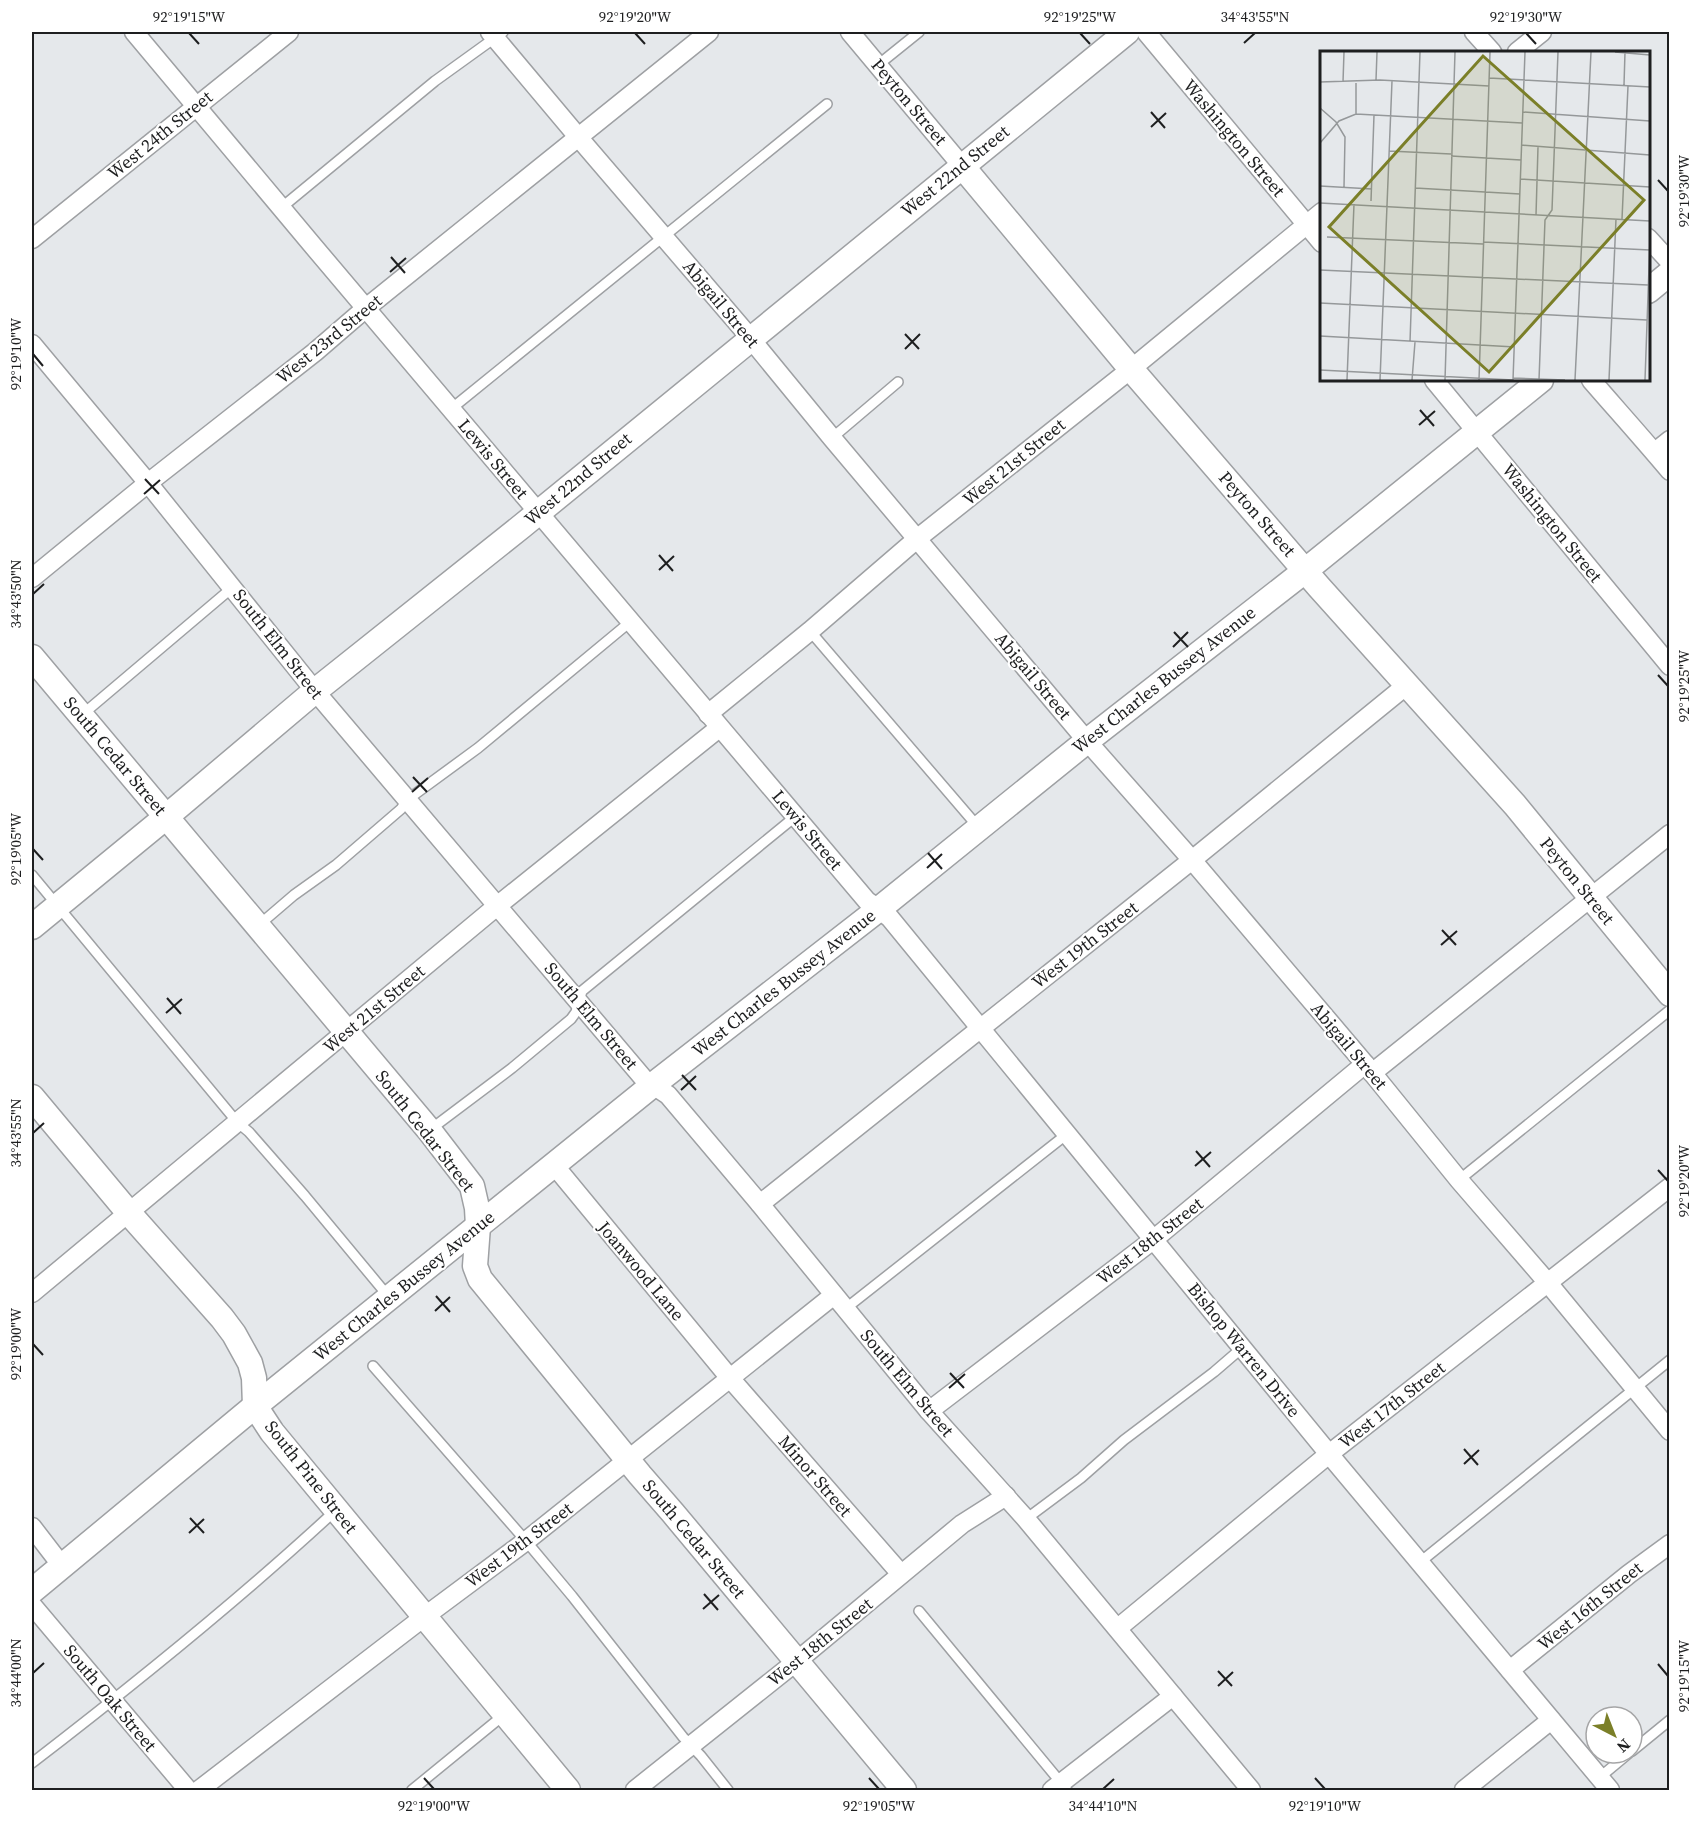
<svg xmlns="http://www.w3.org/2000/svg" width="1701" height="1822" viewBox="0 0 1701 1822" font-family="'Source Serif 4',serif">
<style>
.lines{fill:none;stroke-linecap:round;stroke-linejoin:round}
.lane-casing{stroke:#9ea0a3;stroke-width:12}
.street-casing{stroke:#9ea0a3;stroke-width:21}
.secondary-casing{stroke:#9ea0a3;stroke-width:27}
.lane{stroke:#fff;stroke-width:9}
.street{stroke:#fff;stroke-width:18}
.secondary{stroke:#fff;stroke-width:24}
.ticks{fill:none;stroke:#1e1f20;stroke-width:2}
.labels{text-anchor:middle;stroke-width:4.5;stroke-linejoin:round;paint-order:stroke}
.street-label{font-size:18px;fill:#1e1f20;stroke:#fff}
.inset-road{fill:none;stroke:#95989a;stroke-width:1.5}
.view{fill:#7b7f28;fill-opacity:0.15;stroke:#7b7f28;stroke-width:3}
.inset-edge{fill:none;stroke:#1e1f20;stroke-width:3}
.neatline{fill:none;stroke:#1e1f20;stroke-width:2}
.ticks-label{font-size:15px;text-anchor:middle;fill:#1e1f20}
</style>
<rect width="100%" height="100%" fill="#e5e8eb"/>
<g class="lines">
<defs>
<g id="lane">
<polyline points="878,65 919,32"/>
<polyline points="281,208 435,81 503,32"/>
<polyline points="451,409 827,104"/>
<polyline points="832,438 898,382"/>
<polyline points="810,631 979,828"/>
<polyline points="83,714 233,587"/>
<polyline points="32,875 237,1122 249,1132 305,1196 388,1296"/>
<polyline points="259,925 294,895 336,865 401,809 407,800 478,748 630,622"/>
<polyline points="431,1129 512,1068 571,1019 576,1012 582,991 796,816"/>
<polyline points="1459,1180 1670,1010"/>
<polyline points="845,1309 1067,1134"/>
<polyline points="373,1366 526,1541 572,1596 683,1737 701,1756 728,1790"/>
<polyline points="1026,1519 1081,1478 1124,1440 1214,1372 1243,1347"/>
<polyline points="1419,1563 1670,1360"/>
<polyline points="919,1611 1067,1790"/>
<polyline points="1632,1751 1670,1720"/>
<path d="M32 1763C136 1683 239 1600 336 1510"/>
<polyline points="1599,1778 1629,1753"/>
<polyline points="412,1790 505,1714"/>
</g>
<g id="street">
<polyline points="134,32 314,247 867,901 879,909 890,918 1329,1454 1610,1790"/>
<polyline points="490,32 579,138 741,327 832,438 1087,741 1192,860 1365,1064 1459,1180 1548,1283 1670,1431"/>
<polyline points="850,32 962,166"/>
<polyline points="1146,32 1322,243"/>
<polyline points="1474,32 1492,52"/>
<polyline points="1517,52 1542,32"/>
<polyline points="1648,238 1670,262"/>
<polyline points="32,239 289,32"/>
<polyline points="32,344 148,483 315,691 644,1079 668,1095 760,1204 929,1411 1026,1519 1251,1790"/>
<polyline points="1434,380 1670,666"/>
<path d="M1591 380C1617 410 1644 440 1670 471"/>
<polyline points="1655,452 1670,440"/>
<polyline points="32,578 148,483 315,352 366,308 709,32"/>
<polyline points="708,714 810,631 918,538 1131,369 1322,212"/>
<polyline points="1372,1073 1670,834"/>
<polyline points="554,1165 729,1377 901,1574"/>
<polyline points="760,1204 1192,860 1408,684"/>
<polyline points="32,1293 497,906 719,728"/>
<polyline points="929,1411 1153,1240 1365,1064"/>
<polyline points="32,1527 62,1566"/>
<polyline points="32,1605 188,1790"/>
<polyline points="1118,1628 1329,1454 1670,1187"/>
<polyline points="1510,1670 1629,1574 1670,1544"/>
<polyline points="199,1790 424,1617 526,1541 834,1295"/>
<polyline points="635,1790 797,1661 962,1524 1006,1496"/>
<polyline points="1052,1790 1173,1696"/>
<polyline points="1464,1790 1551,1720"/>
</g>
<g id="secondary">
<polyline points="962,166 1131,369 1319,587 1515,805 1670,994"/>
<polyline points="1648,291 1670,273"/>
<polyline points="32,657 429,1130 472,1186 477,1208 478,1226 475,1266 480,1279 640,1475 673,1513 904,1790"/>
<polyline points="32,927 166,817 315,691 522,526 1127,32"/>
<polyline points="32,1097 128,1212 222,1318 234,1334 250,1363 254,1378 255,1406 272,1432 568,1790"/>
<polyline points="32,1591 255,1406 654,1084 879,909 1087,741 1306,570 1541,380"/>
</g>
</defs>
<use href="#lane" class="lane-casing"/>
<use href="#street" class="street-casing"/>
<use href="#secondary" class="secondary-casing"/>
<use href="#lane" class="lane"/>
<use href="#street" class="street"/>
<use href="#secondary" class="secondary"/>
</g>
<path class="ticks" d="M189 33 199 44M635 33 645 44M1080 33 1090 44M1526 33 1536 44M1244 43 1255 33M1151 112 1165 128M1151 127 1166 113M1658 180 1668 191M391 257 405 273M390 272 406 258M905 334 919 349M905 349 920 334M33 354 43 366M1420 410 1434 426M1419 425 1435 411M145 479 159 494M144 494 160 480M659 555 673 571M659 570 674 556M33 594 44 584M1174 632 1188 647M1173 647 1188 632M1658 675 1668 686M413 777 427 792M412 792 428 778M33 849 43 860M928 853 942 869M927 868 942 854M1442 930 1456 945M1441 945 1457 931M167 998 181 1014M166 1013 182 999M682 1075 696 1090M681 1090 696 1076M33 1133 44 1123M1196 1151 1210 1167M1195 1166 1211 1152M1658 1170 1668 1181M436 1296 450 1312M435 1311 450 1297M33 1344 43 1355M950 1373 964 1388M949 1388 965 1374M1464 1449 1478 1465M1464 1464 1479 1450M190 1518 204 1533M189 1533 204 1519M704 1594 718 1610M703 1609 719 1595M1658 1664 1668 1676M1218 1671 1232 1686M33 1673 44 1663M1218 1686 1233 1672M424 1778 434 1789M869 1778 879 1789M1315 1778 1325 1789M1103 1789 1114 1779"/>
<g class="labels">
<g class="street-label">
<text transform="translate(909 102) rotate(50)" y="6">Peyton Street</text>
<text transform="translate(160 135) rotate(-39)" y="6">West 24th Street</text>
<text transform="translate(1234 138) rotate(50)" y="6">Washington Street</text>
<text transform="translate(955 171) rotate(-39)" y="6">West 22nd Street</text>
<text transform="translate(721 304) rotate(50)" y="6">Abigail Street</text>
<text transform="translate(329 339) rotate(-39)" y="6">West 23rd Street</text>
<text transform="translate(493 459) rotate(50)" y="6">Lewis Street</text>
<text transform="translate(1014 462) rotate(-39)" y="6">West 21st Street</text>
<text transform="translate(578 479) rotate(-40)" y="6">West 22nd Street</text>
<text transform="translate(1257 514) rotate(49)" y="6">Peyton Street</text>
<text transform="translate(1552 523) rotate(51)" y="6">Washington Street</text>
<text transform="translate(278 644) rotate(52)" y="6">South Elm Street</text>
<text transform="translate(1033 676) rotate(50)" y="6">Abigail Street</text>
<text transform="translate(1164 680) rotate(-38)" y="6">West Charles Bussey Avenue</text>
<text transform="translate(115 756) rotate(50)" y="6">South Cedar Street</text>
<text transform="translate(807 830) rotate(50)" y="6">Lewis Street</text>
<text transform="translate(1577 881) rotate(51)" y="6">Peyton Street</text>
<text transform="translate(1085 945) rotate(-38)" y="6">West 19th Street</text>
<text transform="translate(784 983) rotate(-38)" y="6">West Charles Bussey Avenue</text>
<text transform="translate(374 1009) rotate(-40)" y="6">West 21st Street</text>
<text transform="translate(591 1016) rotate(50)" y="6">South Elm Street</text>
<text transform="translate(1349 1046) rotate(50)" y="6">Abigail Street</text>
<text transform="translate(425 1131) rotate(52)" y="6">South Cedar Street</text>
<text transform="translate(1150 1241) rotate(-38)" y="6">West 18th Street</text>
<text transform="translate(641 1271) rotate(50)" y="6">Joanwood Lane</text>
<text transform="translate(404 1286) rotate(-39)" y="6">West Charles Bussey Avenue</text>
<text transform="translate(1244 1350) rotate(51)" y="6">Bishop Warren Drive</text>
<text transform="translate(907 1383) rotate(50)" y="6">South Elm Street</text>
<text transform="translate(1392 1405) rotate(-38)" y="6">West 17th Street</text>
<text transform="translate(815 1476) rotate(49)" y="6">Minor Street</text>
<text transform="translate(311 1477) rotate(52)" y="6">South Pine Street</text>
<text transform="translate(694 1539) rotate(50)" y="6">South Cedar Street</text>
<text transform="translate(519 1545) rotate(-37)" y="6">West 19th Street</text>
<text transform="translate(1590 1606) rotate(-39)" y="6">West 16th Street</text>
<text transform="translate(820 1642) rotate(-39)" y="6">West 18th Street</text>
<text transform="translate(110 1698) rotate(50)" y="6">South Oak Street</text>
</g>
</g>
<g transform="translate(1320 51)">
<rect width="330" height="330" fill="#e5e8eb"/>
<path class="inset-road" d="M295 1 330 4M169 27 330 36M56 29 57 1M0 31 60 29 169 35M23 31 24 1M304 34 305 1M0 57 16 71 25 86 24 136M203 61 330 70M36 63V32M0 92 19 70 36 63 202 72M201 94 330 104M69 100 131 103M131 105 201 109M200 128 330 136M0 135 52 138M95 137 200 143M51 150 54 64M0 152 330 170M216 164 218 96M302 168 308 35M7 186 163 193M163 191 330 199M0 219 328 234M0 252 327 269M0 285 195 296M90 291 100 1M0 319 193 329M193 327 245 329M27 329 34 153M60 329 72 30M92 329 95 291M125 329 135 1M159 329 170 1M193 329 205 1M219 329 225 169 232 159 238 1M255 329 271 1M289 329 296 168M325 329 330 188"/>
<path class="view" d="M163 5 324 149 169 321 9 176Z"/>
<rect width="330" height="330" class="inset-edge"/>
</g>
<rect width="1701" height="1822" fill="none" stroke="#ffffff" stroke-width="66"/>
<g transform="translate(1614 1735) rotate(138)"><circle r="28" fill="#ffffff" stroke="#a5a5a6" stroke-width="1.5"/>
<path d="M0-4.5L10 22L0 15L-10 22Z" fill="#7b7f28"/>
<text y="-9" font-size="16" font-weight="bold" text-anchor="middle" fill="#1e1f20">N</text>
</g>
<rect x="33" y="33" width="1635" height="1756" class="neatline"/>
<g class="ticks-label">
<text x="189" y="22">92°19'15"W</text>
<text x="635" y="22">92°19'20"W</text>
<text x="1080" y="22">92°19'25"W</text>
<text x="1255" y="22">34°43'55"N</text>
<text x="1526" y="22">92°19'30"W</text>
<text transform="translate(1684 191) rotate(-90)" y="5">92°19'30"W</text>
<text transform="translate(16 354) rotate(-90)" y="5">92°19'10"W</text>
<text transform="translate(16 594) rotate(-90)" y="5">34°43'50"N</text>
<text transform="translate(1684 686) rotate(-90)" y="5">92°19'25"W</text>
<text transform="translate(16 849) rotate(-90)" y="5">92°19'05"W</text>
<text transform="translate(16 1133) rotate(-90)" y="5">34°43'55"N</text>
<text transform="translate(1684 1181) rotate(-90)" y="5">92°19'20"W</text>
<text transform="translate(16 1344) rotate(-90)" y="5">92°19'00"W</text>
<text transform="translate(16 1673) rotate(-90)" y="5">34°44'00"N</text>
<text transform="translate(1684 1676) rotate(-90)" y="5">92°19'15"W</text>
<text x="434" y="1811">92°19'00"W</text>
<text x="879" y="1811">92°19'05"W</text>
<text x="1103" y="1811">34°44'10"N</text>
<text x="1325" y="1811">92°19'10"W</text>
</g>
</svg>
